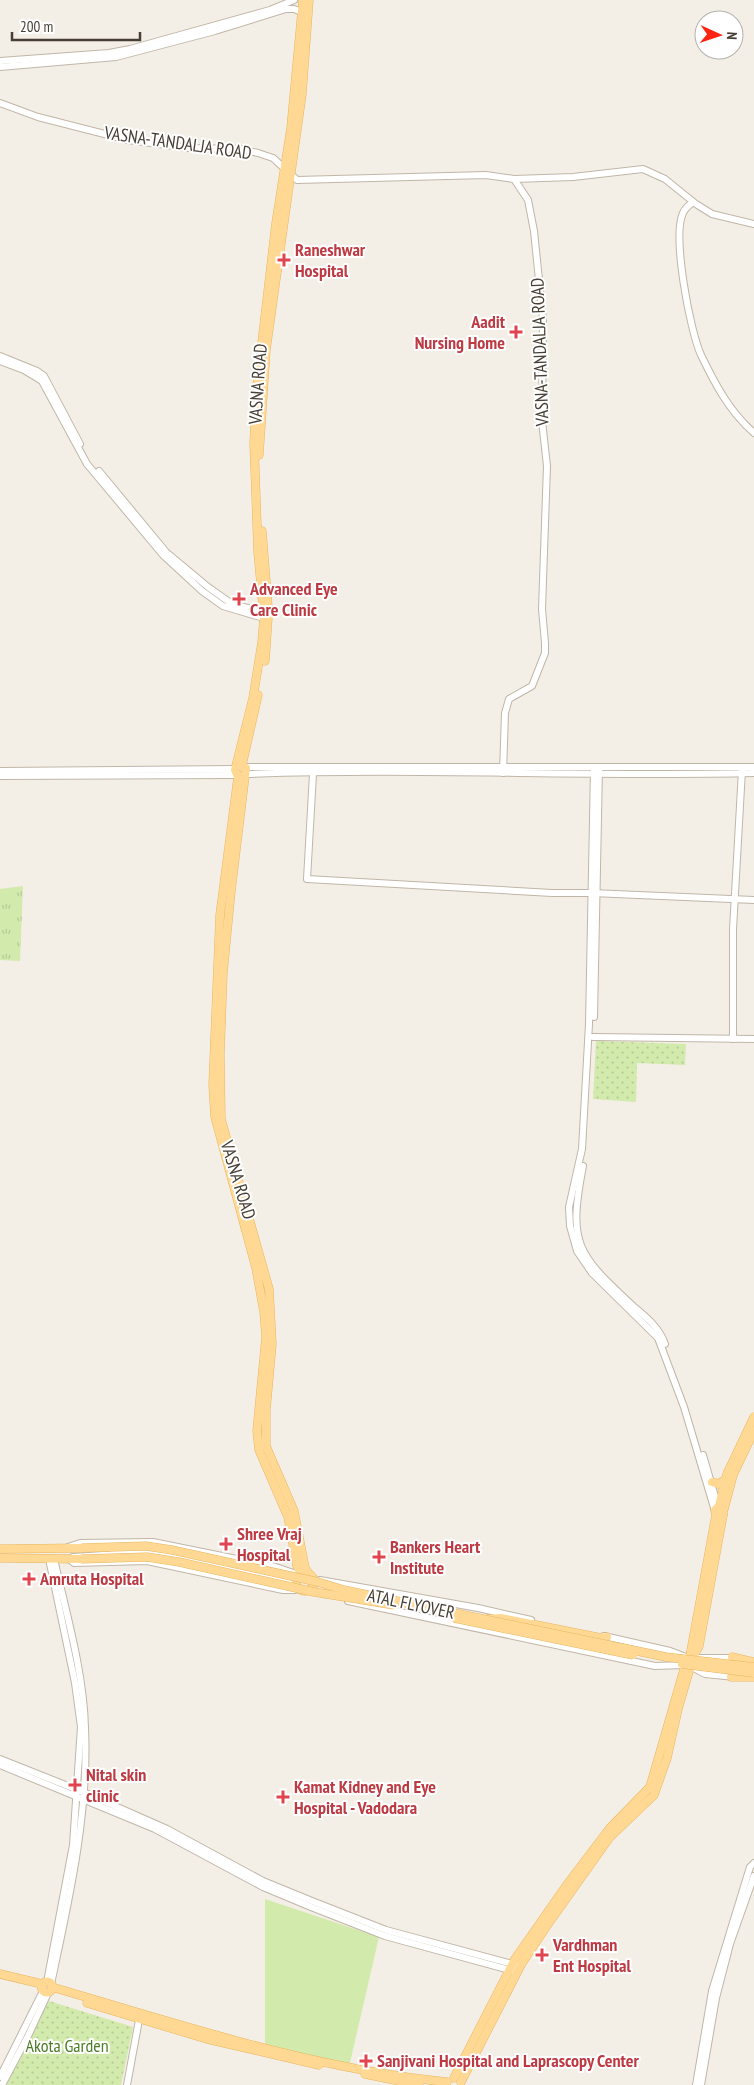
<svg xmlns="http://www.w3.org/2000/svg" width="754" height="2085" viewBox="0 0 754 2085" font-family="'PT Sans Narrow',sans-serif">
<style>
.grass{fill:url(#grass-tufts)}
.park{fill:url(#park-dots)}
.pitch{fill:#d3eaad}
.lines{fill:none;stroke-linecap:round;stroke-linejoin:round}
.minor-casing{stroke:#c0b6a8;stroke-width:8}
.major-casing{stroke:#e8b660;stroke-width:9}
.minor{stroke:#fff;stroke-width:6}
.major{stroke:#ffd994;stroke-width:8}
.major-bridge-casing{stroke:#e8b660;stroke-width:9;stroke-linecap:butt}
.major-bridge{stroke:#ffd994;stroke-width:8}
.health-dot{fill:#e0444e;stroke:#fff;stroke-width:2}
.labels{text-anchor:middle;stroke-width:4;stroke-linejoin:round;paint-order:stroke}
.street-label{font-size:18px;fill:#473f35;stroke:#fff}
.health-label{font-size:18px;font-weight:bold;fill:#be3a42;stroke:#fff;text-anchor:start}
.park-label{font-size:18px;fill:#4c7b26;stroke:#fff}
</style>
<defs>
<pattern id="grass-tufts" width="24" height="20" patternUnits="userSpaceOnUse" patternTransform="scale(1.25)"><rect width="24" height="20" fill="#d3eaad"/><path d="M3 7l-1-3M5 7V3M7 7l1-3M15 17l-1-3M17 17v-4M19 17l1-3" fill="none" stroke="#b6ca95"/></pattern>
<pattern id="park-dots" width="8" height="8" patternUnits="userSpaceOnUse" patternTransform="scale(1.25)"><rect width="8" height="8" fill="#d3eaad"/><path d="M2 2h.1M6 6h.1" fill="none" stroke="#b6ca95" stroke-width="1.8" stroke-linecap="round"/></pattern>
</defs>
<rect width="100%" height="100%" fill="#f4efe6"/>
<polygon class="grass" points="23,886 20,961 0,960 0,889"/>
<g class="park">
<polygon points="596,1041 686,1044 685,1065 637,1063 636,1102 593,1099"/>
<polygon points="49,2001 133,2027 121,2085 3,2085"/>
</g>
<polygon class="pitch" points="265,1899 379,1937 349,2067 265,2048"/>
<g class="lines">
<defs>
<g id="minor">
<polyline points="0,61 109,53 130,49 270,10 294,0"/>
<polyline points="0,67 116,57 215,31 286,9 294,9 304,13"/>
<polyline points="0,103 38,117 128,140 189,148 241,149 258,153 273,158 297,180 486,175 514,179 528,200 534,231 543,319 542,421 547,466 542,609 545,643 545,653 532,686 509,699 505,713 503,773"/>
<polyline points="514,179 573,177 643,169 665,179 696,204 712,214 754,224"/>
<path d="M693 202C689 205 685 208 683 213 672 236 690 331 701 355 715 384 729 411 754 433"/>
<polyline points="0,356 37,371 44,376 80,444"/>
<polyline points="0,361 24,370 42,381 87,464 163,555 202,591 223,606 267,619"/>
<polyline points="99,471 166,552 208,587 232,604 268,613"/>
<polyline points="245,767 754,767"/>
<polyline points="594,768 589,1024 582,1149 569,1207 570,1226 577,1251 592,1273 658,1338 684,1407 715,1511"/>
<polyline points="0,771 235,769"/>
<path d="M246 774C415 768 585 777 754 773"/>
<polyline points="313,774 307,879 552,893 592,893 754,900"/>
<polyline points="0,776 236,775"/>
<polyline points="594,1017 599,768"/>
<polyline points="593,1037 754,1039"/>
<polyline points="733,1039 733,929 742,770"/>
<path d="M583 1166C568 1244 576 1253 633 1306 646 1317 659 1327 665 1344"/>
<polyline points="703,1455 718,1507"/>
<polyline points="68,1547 80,1543 153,1542 276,1567 299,1575"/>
<polyline points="113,1551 166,1553 296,1581"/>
<polyline points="73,1557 118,1554"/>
<polyline points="69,1559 74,1563 147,1561 283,1590 295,1590"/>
<polyline points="320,1580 478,1608 531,1620"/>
<polyline points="348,1601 655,1666 685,1665"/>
<polyline points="604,1636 670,1651 686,1657"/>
<polyline points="694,1658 735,1658"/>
<polyline points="692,1667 705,1674 735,1677"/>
<polyline points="0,1759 83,1792 167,1829 263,1881 312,1901 386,1930 520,1966"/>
<polyline points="0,1765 155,1829 263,1887 311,1907 385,1936 517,1972"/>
<polyline points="47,1982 73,1845 81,1727 75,1683 49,1559"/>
<path d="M51 1984C69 1900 89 1813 85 1728 84 1674 66 1612 54 1559"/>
<polyline points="0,2077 43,1991"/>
<polyline points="2,2085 28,2036 48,1993"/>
<polyline points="127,2085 139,2020"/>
<polyline points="696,2085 712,1991 750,1867 754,1863"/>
<polyline points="701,2085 716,1998 730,1944 754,1876"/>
</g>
<g id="major">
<polyline points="259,455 266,350 302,94 309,0"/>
<polyline points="262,531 268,607"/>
<polyline points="265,661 268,618"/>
<polyline points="242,765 258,695"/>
<polyline points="236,767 241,765 246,768 245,776 238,777 235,770 253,698 262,642 264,618 258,552 254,443 257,385 276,223 291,128 303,0"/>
<polyline points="245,776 231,891 223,973 220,1054 221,1119 269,1289 272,1344 266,1410 266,1446 294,1511 305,1568 309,1574"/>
<polyline points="238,777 220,915 213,1085 215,1117 256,1268 264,1312 266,1337 257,1431 259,1450 288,1517 297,1566 301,1574"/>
<polyline points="712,1482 718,1484 725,1480"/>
<polyline points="719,1506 727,1474 754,1417"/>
<polyline points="724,1509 733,1475 754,1431"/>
<polyline points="0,1549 82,1548"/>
<polyline points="0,1558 81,1559"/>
<circle cx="305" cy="1582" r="9"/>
<polyline points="487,1619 501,1618 601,1638 607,1637"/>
<polyline points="690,1656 716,1515 715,1510 719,1506 723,1508 723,1515 716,1515"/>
<polyline points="693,1657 699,1646 723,1515"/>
<polyline points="732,1657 754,1662"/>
<polyline points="731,1677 754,1677"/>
<polyline points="0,1974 42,1984"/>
<circle cx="47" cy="1987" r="5.5"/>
<path d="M52 1987C181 2025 313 2069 447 2082"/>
<polyline points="87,2003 207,2039 319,2065"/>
<polyline points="365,2074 419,2085"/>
<polyline points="454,2078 515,1959 566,1886 610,1828 650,1787 685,1666"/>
<polyline points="461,2082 522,1963 546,1927 610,1837 654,1795 667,1758 678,1709 690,1668"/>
</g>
</defs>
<use href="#minor" class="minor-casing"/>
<use href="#major" class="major-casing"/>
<use href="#minor" class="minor"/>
<use href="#major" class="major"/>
<defs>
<g id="major-bridge">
<polyline points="82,1548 146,1546 172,1550 318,1582 344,1590 666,1657 754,1667"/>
<polyline points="81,1559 147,1557 179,1562 314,1592 394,1605"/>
<polyline points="454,1618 633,1655"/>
<polyline points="682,1664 754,1673"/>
</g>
</defs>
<use href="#major-bridge" class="major-bridge-casing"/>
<use href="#major-bridge" class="major-bridge"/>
</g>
<g class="health-dot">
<path d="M281.5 252.5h5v5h5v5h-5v5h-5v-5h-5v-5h5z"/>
<path d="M513.5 324.5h5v5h5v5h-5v5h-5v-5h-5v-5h5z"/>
<path d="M236.5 591.5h5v5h5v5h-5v5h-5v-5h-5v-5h5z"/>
<path d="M223.5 1536.5h5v5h5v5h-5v5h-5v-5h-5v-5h5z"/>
<path d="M376.5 1549.5h5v5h5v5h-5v5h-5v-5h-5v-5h5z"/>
<path d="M26.5 1571.5h5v5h5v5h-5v5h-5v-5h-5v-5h5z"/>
<path d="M72.5 1777.5h5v5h5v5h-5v5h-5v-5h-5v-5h5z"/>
<path d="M280.5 1789.5h5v5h5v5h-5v5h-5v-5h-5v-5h5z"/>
<path d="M539.5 1947.5h5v5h5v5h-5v5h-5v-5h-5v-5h5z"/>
<path d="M363.5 2053.5h5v5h5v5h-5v5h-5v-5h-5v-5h5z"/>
</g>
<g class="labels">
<g class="street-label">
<text transform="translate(178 143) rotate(8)" y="6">VASNA-TANDALJA ROAD</text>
<text transform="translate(540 352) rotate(-92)" y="6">VASNA-TANDALJA ROAD</text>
<text transform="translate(258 384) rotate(-86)" y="6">VASNA ROAD</text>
<text transform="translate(238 1180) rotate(73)" y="6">VASNA ROAD</text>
<text transform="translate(411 1604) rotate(12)" y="6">ATAL FLYOVER</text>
</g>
<g class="health-label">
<text x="295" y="256">Raneshwar<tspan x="295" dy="21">Hospital</tspan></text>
<text x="505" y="328" text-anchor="end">Aadit<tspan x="505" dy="21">Nursing Home</tspan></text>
<text x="250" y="595">Advanced Eye<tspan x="250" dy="21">Care Clinic</tspan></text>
<text x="237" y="1540">Shree Vraj<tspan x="237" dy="21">Hospital</tspan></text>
<text x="390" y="1553">Bankers Heart<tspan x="390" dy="21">Institute</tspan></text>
<text x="40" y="1585">Amruta Hospital</text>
<text x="86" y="1781">Nital skin<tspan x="86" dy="21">clinic</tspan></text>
<text x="294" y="1793">Kamat Kidney and Eye<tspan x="294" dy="21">Hospital - Vadodara</tspan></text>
<text x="553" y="1951">Vardhman<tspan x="553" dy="21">Ent Hospital</tspan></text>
<text x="377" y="2067">Sanjivani Hospital and Laprascopy Center</text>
</g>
<g class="park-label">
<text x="67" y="2052">Akota Garden</text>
</g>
</g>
<g transform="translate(719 35) rotate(93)"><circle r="24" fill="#ffffff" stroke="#b5b2ae"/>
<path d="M0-4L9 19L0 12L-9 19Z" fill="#ff2512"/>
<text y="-8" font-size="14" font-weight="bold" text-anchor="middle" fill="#473f35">N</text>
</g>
<path d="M12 32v8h128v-8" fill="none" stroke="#473f35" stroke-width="2.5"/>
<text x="20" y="32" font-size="15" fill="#473f35" stroke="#ffffff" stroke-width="4" paint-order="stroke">200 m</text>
</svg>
